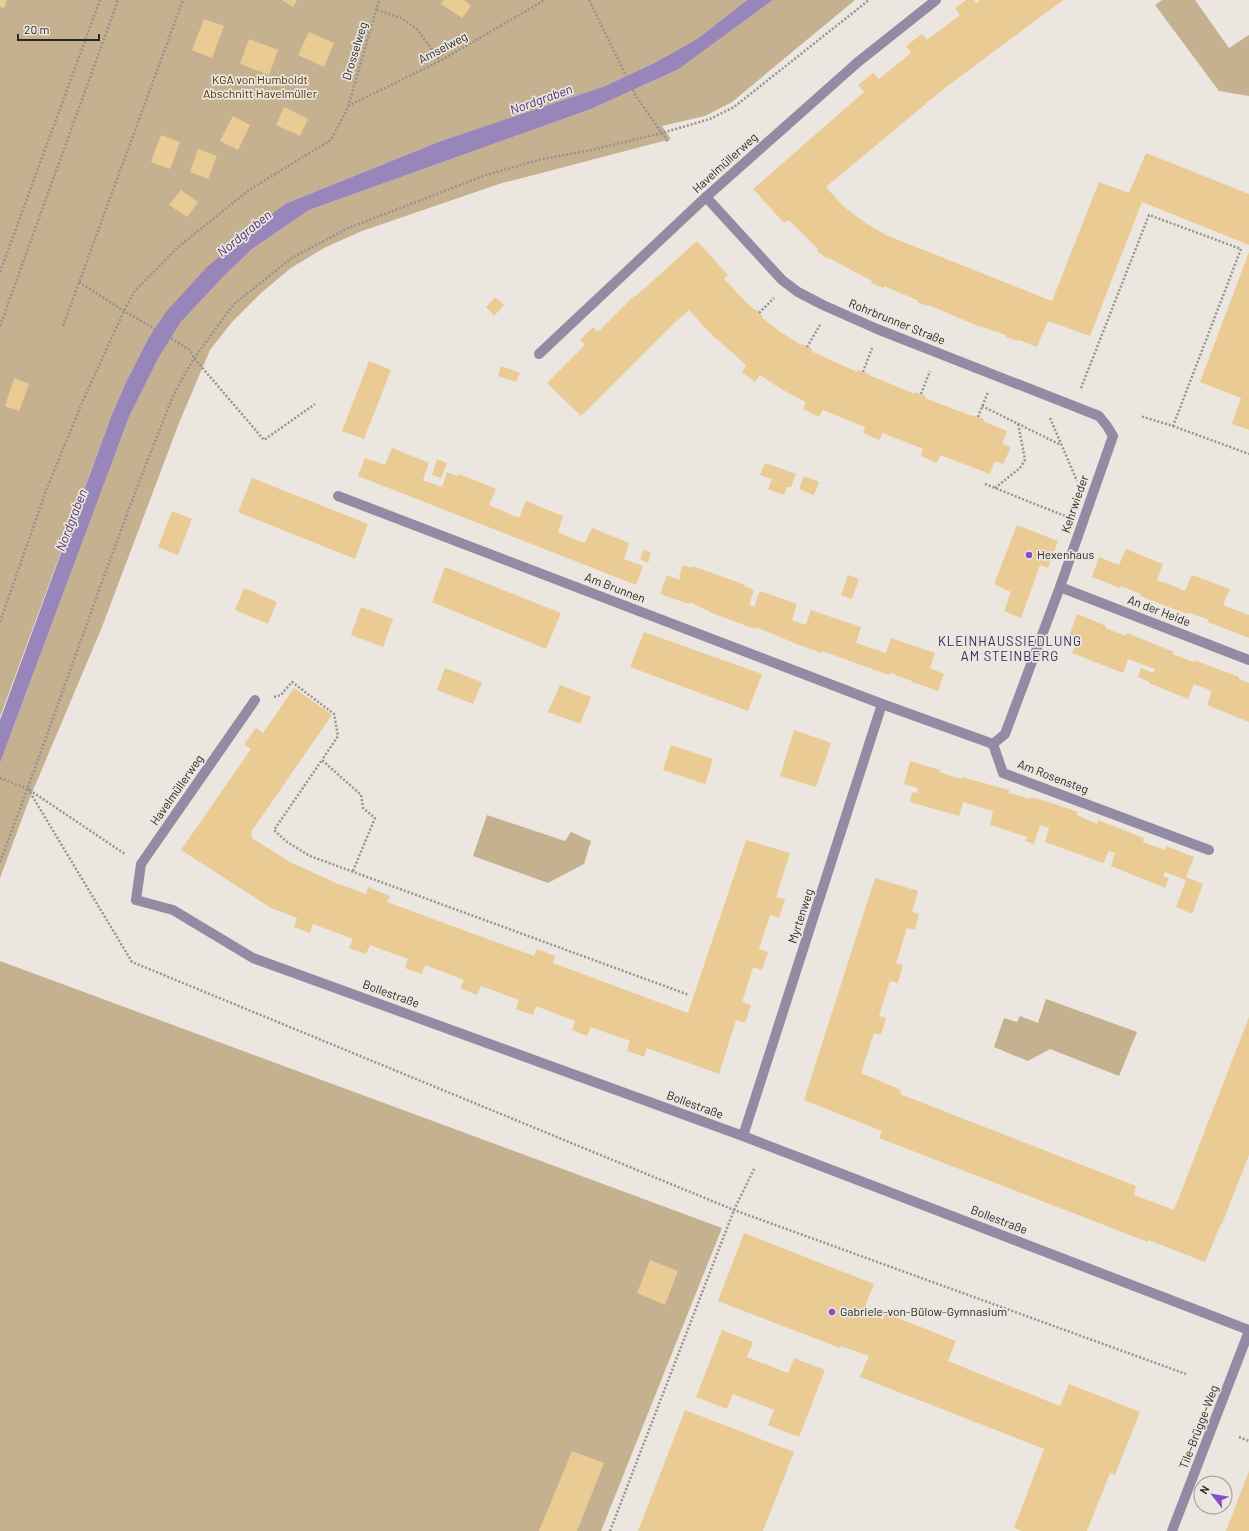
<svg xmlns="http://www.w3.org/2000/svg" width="1249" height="1531" viewBox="0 0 1249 1531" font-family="Barlow,sans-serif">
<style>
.green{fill:#c5b190}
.water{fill:#9885ba}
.building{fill:#ebcb94}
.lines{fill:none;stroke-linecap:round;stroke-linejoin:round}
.path{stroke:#97938e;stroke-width:2.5;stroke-dasharray:2 2;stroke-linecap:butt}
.lane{stroke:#938ba3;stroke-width:10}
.street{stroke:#938ba3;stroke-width:10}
.poi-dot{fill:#834ec6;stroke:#ebe6df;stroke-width:1.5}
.labels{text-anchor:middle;stroke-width:3.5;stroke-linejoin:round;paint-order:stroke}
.street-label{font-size:12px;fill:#2a2825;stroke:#ebe6df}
.park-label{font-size:12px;fill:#4d370a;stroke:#ebe6df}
.poi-label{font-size:12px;fill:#2a2825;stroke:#ebe6df;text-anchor:start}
.water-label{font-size:13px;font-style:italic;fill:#4b2f71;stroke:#ebe6df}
.neighbourhood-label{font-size:13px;letter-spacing:1px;fill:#3d245e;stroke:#ebe6df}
</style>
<rect width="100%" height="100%" fill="#ebe6df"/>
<g class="green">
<polygon points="0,0 747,0 697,39 654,63 605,86 441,141 287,203 165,313 149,337 126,382 112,414 0,717"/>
<polygon points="773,0 855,0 732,102 705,116 662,126 671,139 499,184 362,231 324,248 291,268 261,293 232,322 210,350 179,423 102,627 29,800 0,878 0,763 129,417 159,357 181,322 223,277 252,249 309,210 591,109 679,69"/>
<polygon points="1162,0 1195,0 1229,48 1249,35 1249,96 1219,91 1155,5"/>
<polygon points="487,815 565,841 571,832 591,841 584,864 548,883 473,856"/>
<polygon points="0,961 722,1228 601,1531 0,1531"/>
<polygon points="1046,999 1137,1032 1119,1076 1050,1049 1028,1061 994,1047 1004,1018 1017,1022 1020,1016 1038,1023"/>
</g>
<polygon class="water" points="747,0 773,0 679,69 591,109 309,210 252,249 223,277 181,322 159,357 129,417 0,763 0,720 112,414 126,382 149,337 165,313 206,268 259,223 287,203 441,141 605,86 654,63 697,39"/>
<g class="building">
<polygon points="0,0 7,0 4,8 0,7"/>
<polygon points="282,0 297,0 293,7"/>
<polygon points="444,0 464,0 471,6 462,18 441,4"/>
<polygon points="966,0 974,0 976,3 980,0 1063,0 941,91 826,187 843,206 864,222 886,235 1052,301 1099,182 1129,193 1146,153 1249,194 1249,245 1142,202 1090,336 1048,321 1037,347 1019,340 1018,341 1006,337 1006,335 973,324 929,305 928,306 917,302 917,300 884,286 884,288 871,283 872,281 829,258 828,259 817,251 818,249 789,220 784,223 753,189 864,92 858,85 873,73 879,79 911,53 906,46 922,34 927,40 960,15 955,8"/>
<polygon points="204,19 224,26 212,58 192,50"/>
<polygon points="309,32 334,43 324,67 298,55"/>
<polygon points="249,39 278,50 269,75 240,64"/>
<polygon points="284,107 308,119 300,136 276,125"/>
<polygon points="233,116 250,125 238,150 220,141"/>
<polygon points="161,135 180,142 170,169 151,162"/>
<polygon points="198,149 217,156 208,179 190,172"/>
<polygon points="181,190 198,202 187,217 169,205"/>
<polygon points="697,241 728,275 724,279 754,310 755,309 763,316 762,318 779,331 801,345 802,344 812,349 811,351 837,363 857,372 858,370 869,374 869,375 915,394 915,392 926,396 925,398 972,416 972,415 984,419 983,421 1007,431 1002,444 1011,447 1003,464 995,461 990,474 940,455 937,463 921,456 923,449 883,433 879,440 863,433 865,427 823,410 819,417 803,409 806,402 781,389 760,375 755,382 742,372 746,365 709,332 689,310 668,329 581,416 547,383 585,345 580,340 593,327 598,332 635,295 636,296"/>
<polygon points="1249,252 1249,430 1232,424 1241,398 1200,382"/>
<polygon points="495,297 504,305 494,316 486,307"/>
<polygon points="369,361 391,370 364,439 342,431"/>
<polygon points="501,366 520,373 516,382 498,376"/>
<polygon points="14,378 29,384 19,411 5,406"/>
<polygon points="392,448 429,463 423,480 442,487 447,472 458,476 459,474 496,489 489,505 519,518 526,501 563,516 558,532 571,538 585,543 592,528 629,543 624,559 643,566 636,585 358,476 365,458 385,465"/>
<polygon points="437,459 447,463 441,478 432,475"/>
<polygon points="765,463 796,474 791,487 787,487 784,495 768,489 772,479 760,475"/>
<polygon points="804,476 819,482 814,495 799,489"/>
<polygon points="252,478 368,524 355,559 238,512"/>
<polygon points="172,511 192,519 178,555 158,547"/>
<polygon points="1017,525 1058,541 1048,568 1040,565 1021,618 1004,611 1011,592 994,584"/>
<polygon points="1126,549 1163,564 1157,580 1174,586 1185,591 1192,575 1230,589 1223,605 1249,615 1249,638 1208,622 1209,620 1188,612 1187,614 1140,596 1141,594 1121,586 1120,588 1092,577 1099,557 1119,565"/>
<polygon points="644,550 651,553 648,563 640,559"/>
<polygon points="683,565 692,568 693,566 745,585 744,586 754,590 749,605 754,607 760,591 797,604 792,620 806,625 811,610 861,627 856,643 886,653 891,638 935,653 930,668 944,674 938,691 912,682 912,681 890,673 889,675 822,651 822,653 799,645 756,627 755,629 709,612 709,611 689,602 689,604 660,594 667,575 679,580 681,577 679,576"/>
<polygon points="445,567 561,613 546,649 432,602"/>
<polygon points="848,575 859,579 852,599 841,595"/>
<polygon points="244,588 277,602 268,624 235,610"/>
<polygon points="361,607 393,619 383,647 351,635"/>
<polygon points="1077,614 1106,626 1105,628 1126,636 1127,633 1174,652 1172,654 1194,662 1194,660 1239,677 1239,679 1249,683 1249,722 1207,705 1212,691 1194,684 1188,699 1149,683 1150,682 1138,677 1141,668 1153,673 1155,669 1128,659 1123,673 1072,653 1078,639 1069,636"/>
<polygon points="644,632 762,674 748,711 630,667"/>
<polygon points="445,668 482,682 473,704 437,690"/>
<polygon points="560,685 591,697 580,724 548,712"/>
<polygon points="294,688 332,715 251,832 252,838 290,862 336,883 366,894 368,887 390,896 387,902 534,956 537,949 555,956 553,963 688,1013 746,840 790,853 776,897 785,899 779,918 770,915 759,949 768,952 762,970 753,967 742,1002 751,1005 745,1023 736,1020 719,1074 647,1048 644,1057 627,1051 630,1041 591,1027 587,1036 572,1030 575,1021 536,1006 533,1015 516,1009 519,1000 481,986 477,995 460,988 464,980 425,965 422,974 405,968 408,959 370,945 366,954 349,948 353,939 313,924 310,933 294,927 297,918 271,908 181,850 251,749 244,744 256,728 263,733"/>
<polygon points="794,730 831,743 816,787 780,776"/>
<polygon points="671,745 713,759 705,784 663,770"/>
<polygon points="910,761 940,770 940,772 951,776 961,779 962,777 1009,790 1009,793 1031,799 1031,797 1055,804 1078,812 1077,815 1097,824 1098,820 1144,838 1143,842 1165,850 1166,846 1194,857 1186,877 1203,884 1192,914 1176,907 1186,880 1165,872 1163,876 1169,878 1165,888 1111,866 1115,853 1109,851 1103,863 1045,842 1049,828 1040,825 1034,844 1025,841 1027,837 990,825 993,811 963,802 959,816 910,802 912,792 917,793 918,788 904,784"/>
<polygon points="875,878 918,891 912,912 919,914 915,930 907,928 896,963 903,965 898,983 890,981 879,1016 886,1018 881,1035 874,1033 861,1073 901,1090 900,1094 1136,1186 1134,1195 1174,1210 1249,1017 1249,1155 1222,1224 1221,1224 1205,1262 1148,1240 1148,1242 879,1138 882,1131 804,1100"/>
<polygon points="744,1233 874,1284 863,1311 883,1319 885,1313 956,1341 948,1361 1060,1406 1069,1384 1140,1412 1115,1475 1110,1473 1087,1531 1022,1531 1014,1528 1044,1449 860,1377 869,1356 841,1346 840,1348 718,1301"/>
<polygon points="650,1260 678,1271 665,1305 637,1293"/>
<polygon points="722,1330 753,1342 747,1357 788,1373 794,1358 825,1370 799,1437 768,1425 774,1410 733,1394 727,1409 696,1397"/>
<polygon points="685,1410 794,1452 763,1531 638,1531"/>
<polygon points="572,1451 604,1463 577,1531 539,1531"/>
<polygon points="1249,1471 1249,1531 1226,1531"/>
</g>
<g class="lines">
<g class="path">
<polyline points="589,0 636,96 668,142"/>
<polyline points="377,10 401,18 418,30 440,61"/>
<polyline points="348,106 440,61 545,0"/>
<polyline points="0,272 100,0"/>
<polyline points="79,282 124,311 145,323 190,350 194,358 264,440 315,404"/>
<polyline points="759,313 774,298"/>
<polyline points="0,326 118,0"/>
<polyline points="63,326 183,0"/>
<polyline points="807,347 820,325"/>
<polyline points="863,372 872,348"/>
<polyline points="1081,388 1149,215 1241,249 1173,426 1140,416"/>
<polyline points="921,394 930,371"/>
<polyline points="982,406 1061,445"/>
<polyline points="978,417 988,392"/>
<polyline points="1050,418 1077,481"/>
<polyline points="1173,426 1249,454"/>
<polyline points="985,484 1065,516"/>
<polyline points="995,488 1020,468 1025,460 1018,423"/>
<polyline points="0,622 47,488 85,396 124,311 134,292 177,248 249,190 331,140 348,107 379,0"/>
<polyline points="274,697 281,695 292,682 334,714 338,736 322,760"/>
<polyline points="0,778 28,789 125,854"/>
<polyline points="28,789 132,962 734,1210 1186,1374"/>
<path d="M0 862C59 707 111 548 174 394L194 358 234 304 292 258 346 229 486 175 542 159 587 151 662 133 710 119 734 107 869 0"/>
<polyline points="353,871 375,818 363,808 361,795 322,760 274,830 287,842 310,856 689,995"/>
<polyline points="1239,1437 1249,1441"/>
<polyline points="610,1531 734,1210 755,1167"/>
</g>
<g class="lane">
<polyline points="993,744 1003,773 1209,850"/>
<polyline points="136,900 141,864 255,700"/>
</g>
<g class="street">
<polyline points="539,354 706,197 858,62 936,0"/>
<polyline points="338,496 882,704 993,744 1005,734 1060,587 1113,436 1107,426 1099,416 877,329 823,305 798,292 782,280 706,197"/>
<polyline points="1060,587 1249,660"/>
<polyline points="136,900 173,910 253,958 743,1136 1249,1330"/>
<polyline points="743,1136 882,704"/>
<polyline points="1172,1531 1249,1331"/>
</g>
</g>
<g class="poi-dot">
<circle cx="1029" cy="555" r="4"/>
<circle cx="832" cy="1312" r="4"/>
</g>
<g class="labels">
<g class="street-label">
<text transform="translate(443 48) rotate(-28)" y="4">Amselweg</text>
<text transform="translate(355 51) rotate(-73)" y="4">Drosselweg</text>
<text transform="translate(725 163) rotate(-42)" y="4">Havelmüllerweg</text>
<text transform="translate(897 322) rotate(22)" y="4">Rohrbrunner Straße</text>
<text transform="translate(1075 504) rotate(-71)" y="4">Kehrwieder</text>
<text transform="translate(615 588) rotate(21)" y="4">Am Brunnen</text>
<text transform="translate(1159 611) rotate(21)" y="4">An der Heide</text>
<text transform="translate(1053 777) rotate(21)" y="4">Am Rosensteg</text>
<text transform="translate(177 790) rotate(-55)" y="4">Havelmüllerweg</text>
<text transform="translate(801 916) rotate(-72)" y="4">Myrtenweg</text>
<text transform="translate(391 994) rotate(20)" y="4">Bollestraße</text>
<text transform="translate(695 1105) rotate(20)" y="4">Bollestraße</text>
<text transform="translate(999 1220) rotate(21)" y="4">Bollestraße</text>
<text transform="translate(1199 1427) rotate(-69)" y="4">Tile-Brügge-Weg</text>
</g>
<g class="park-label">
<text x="260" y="84">KGA von Humboldt<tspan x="260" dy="14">Abschnitt Havelmüller</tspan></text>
</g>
<g class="poi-label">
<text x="1037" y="559">Hexenhaus</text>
<text x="840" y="1316">Gabriele-von-Bülow-Gymnasium</text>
</g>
<g class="water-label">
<text transform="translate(541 99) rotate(-20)" y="5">Nordgraben</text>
<text transform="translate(244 233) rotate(-39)" y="5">Nordgraben</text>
<text transform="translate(71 520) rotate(-69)" y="5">Nordgraben</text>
</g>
<g class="neighbourhood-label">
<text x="1010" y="646">KLEINHAUSSIEDLUNG<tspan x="1010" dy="15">AM STEINBERG</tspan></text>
</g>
</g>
<g transform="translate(1213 1495) rotate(301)"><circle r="19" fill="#ebe6df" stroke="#9e9a95"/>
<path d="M0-3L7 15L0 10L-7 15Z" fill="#834ec6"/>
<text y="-6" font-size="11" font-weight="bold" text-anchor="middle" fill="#2a2825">N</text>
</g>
<path d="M18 34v6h81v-6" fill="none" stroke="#2a2825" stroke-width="2"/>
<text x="24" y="34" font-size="12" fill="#2a2825" stroke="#ebe6df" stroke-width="3" paint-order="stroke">20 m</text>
</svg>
